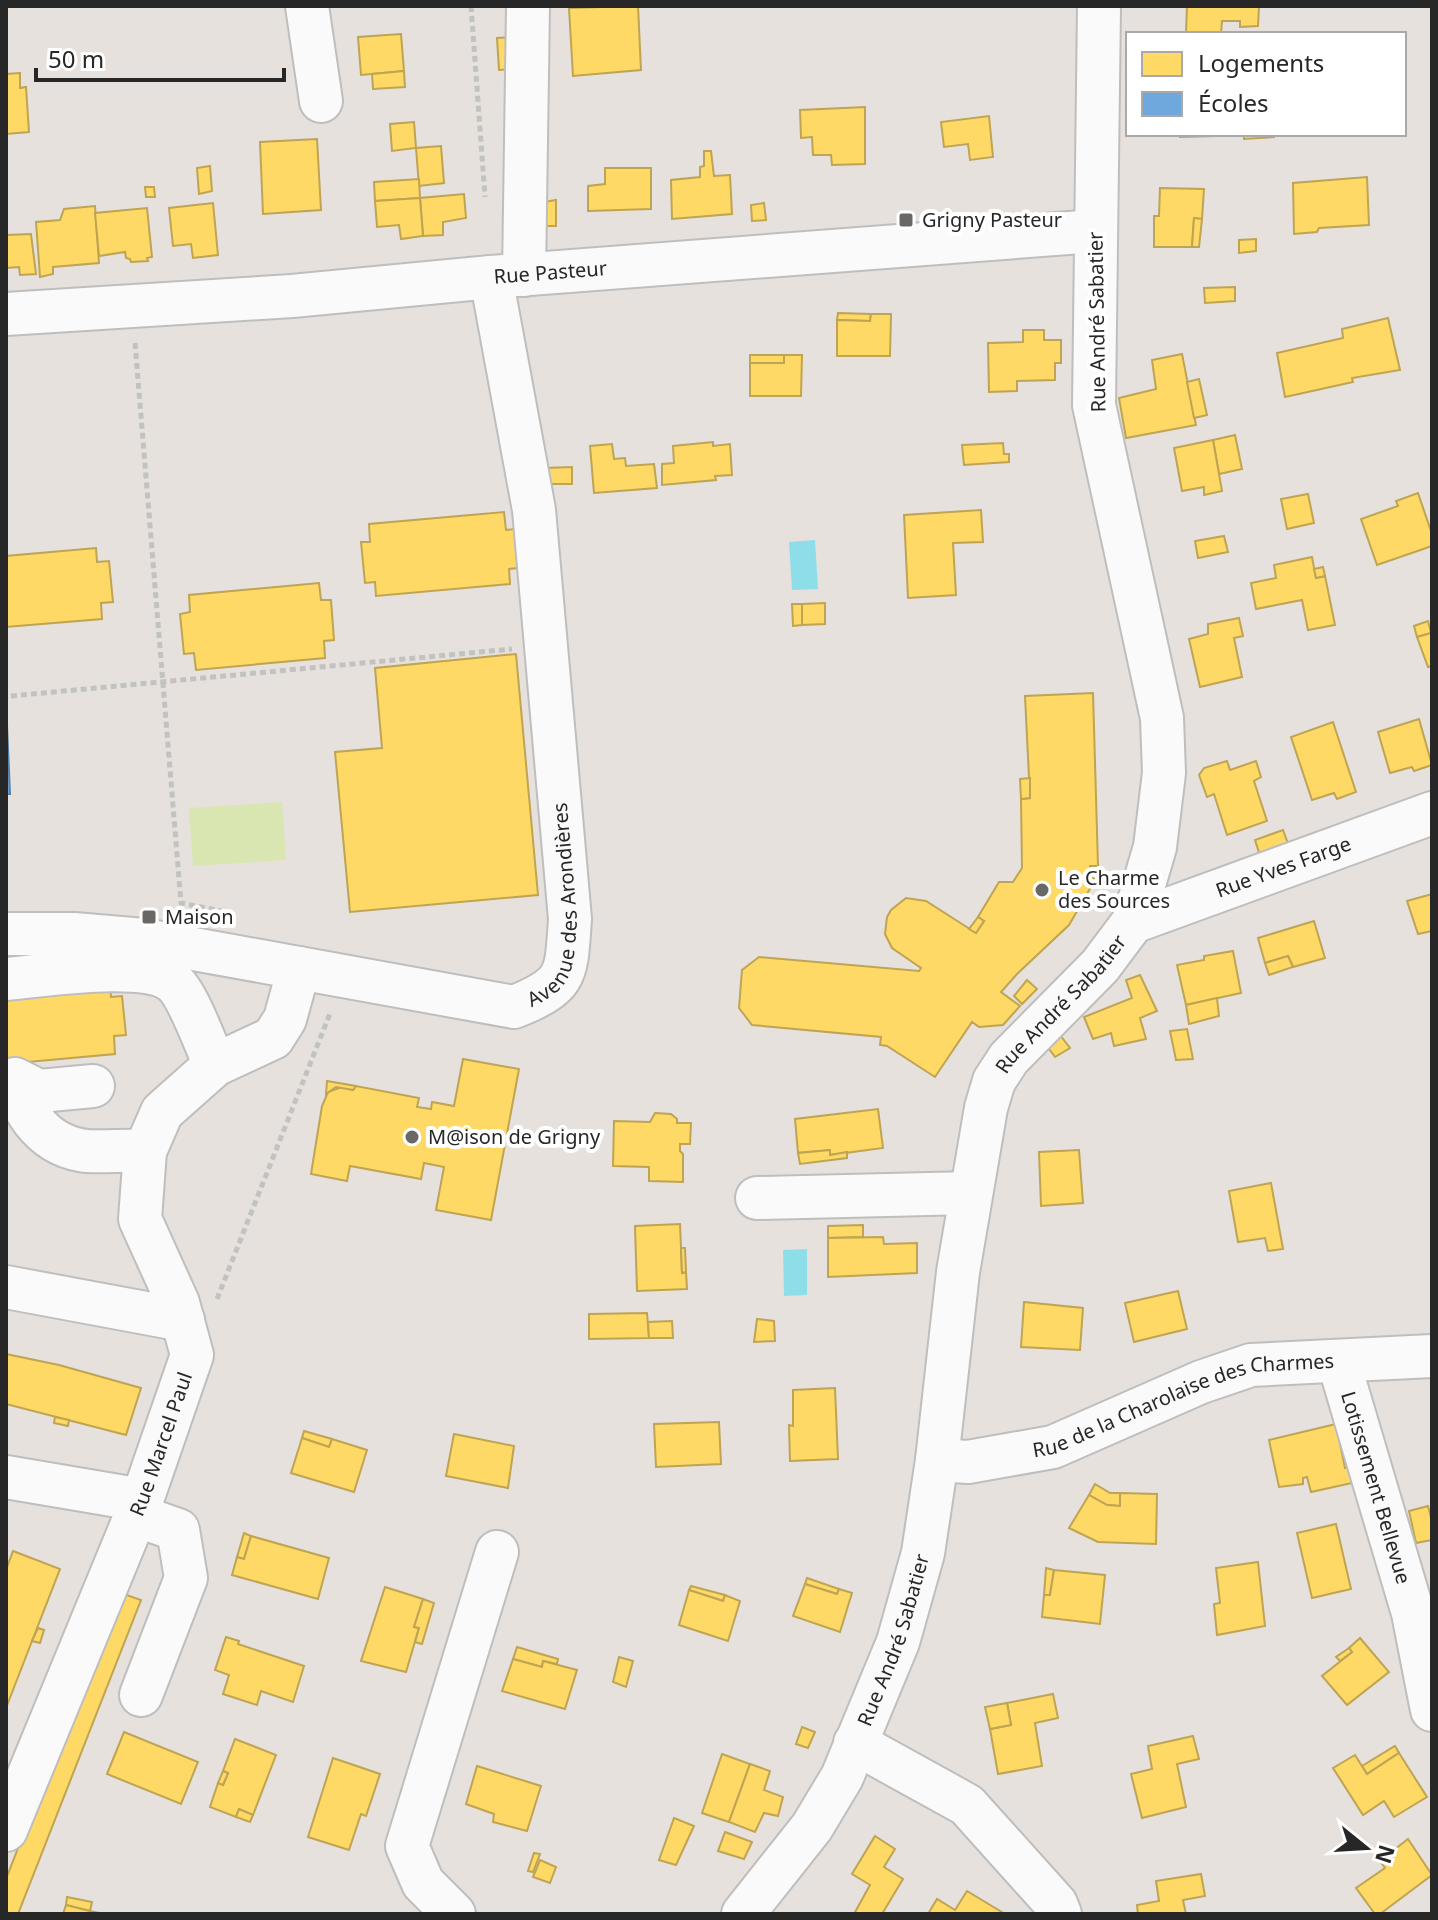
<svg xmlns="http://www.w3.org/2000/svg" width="1438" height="1920" viewBox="0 0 1438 1920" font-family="'Noto Sans',sans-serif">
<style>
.pitch{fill:#d9e6b1}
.water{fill:#8edeea}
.homes{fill:#ffd966;stroke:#bea453;stroke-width:2}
.schools{fill:#6fa8dc;stroke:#5981a6;stroke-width:2}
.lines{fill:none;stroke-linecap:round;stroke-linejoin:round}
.minor-casing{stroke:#bfbebe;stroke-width:46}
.path{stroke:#c2c2c1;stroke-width:5;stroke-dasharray:6 4;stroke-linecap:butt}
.minor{stroke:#fbfafa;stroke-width:42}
.poi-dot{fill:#6a6866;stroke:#fff;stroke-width:3}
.labels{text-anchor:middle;stroke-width:8;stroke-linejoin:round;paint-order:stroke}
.poi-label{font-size:20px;fill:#272727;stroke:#fff;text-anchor:start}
.street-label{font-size:20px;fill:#272727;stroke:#fff}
</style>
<rect width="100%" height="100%" fill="#e6e1dc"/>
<polygon class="pitch" points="282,802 286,860 193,866 189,808"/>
<g class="water">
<polygon points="815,540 818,589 792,590 789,542"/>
<polygon points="807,1249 807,1295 784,1296 783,1250"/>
</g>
<g class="homes">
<polygon points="638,6 641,70 573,76 569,8"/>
<polygon points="1187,6 1259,6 1258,26 1240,27 1240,21 1222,21 1221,34 1186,34"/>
<polygon points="401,34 404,71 361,75 358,37"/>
<polygon points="512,37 515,69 499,70 497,38"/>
<polygon points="404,71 405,87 373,89 372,74"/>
<polygon points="20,73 20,88 26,87 29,132 6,134 6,74"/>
<polygon points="865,107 865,164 832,165 831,155 813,155 812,137 801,138 800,110"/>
<polygon points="989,116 993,157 970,160 968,144 944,147 941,122"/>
<polygon points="414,122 416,148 392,151 390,124"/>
<polygon points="1180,134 1216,134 1216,136 1180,137"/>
<polygon points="1244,134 1274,134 1274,137 1244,139"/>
<polygon points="317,139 321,210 263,214 260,142"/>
<polygon points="441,146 444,183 419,186 416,148"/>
<polygon points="704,151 711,151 714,176 730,175 732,214 672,219 671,180 700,177 700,167 704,166"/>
<polygon points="210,166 212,191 199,194 197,168"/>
<polygon points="605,168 651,168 651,209 588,211 588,186 605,184"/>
<polygon points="1367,177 1369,225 1319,228 1317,232 1294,234 1293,183"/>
<polygon points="419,179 420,198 375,201 374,182"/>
<polygon points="145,187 154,187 155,197 146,197"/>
<polygon points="1160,188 1204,189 1202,219 1194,218 1192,247 1154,247 1154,216 1159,216"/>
<polygon points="464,194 466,218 443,222 443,235 423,236 420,198"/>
<polygon points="420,198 423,236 401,239 399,225 377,227 375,201"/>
<polygon points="556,200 556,226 545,226 544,202"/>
<polygon points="213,203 218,255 193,258 191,244 173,246 169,208"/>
<polygon points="764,203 766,220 752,221 751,205"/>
<polygon points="95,206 99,263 53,267 53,274 40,277 36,222 60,220 64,209"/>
<polygon points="147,208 152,257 147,258 148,261 131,262 130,259 126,258 125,252 99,256 95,213"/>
<polygon points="1194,218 1202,219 1199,247 1192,247"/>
<polygon points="31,234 36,274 20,275 19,267 6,268 6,235"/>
<polygon points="1256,239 1256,251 1239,253 1239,240"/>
<polygon points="1235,287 1235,301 1205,303 1204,288"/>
<polygon points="838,313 871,314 870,321 837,320"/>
<polygon points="871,314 891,314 890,356 837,356 837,320 870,321"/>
<polygon points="1388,318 1400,370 1352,378 1353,382 1285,397 1277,353 1343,338 1342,329"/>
<polygon points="1023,330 1044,330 1044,340 1061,340 1061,363 1055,363 1055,380 1017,381 1017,391 989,392 988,343 1023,342"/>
<polygon points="1182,354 1196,425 1126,438 1119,398 1156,389 1152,360"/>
<rect x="750" y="355" width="34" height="8"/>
<polygon points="784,355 802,355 801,396 750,396 750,363 784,363"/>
<polygon points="1199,379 1207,415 1194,418 1187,382"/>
<polygon points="1235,435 1242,469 1219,474 1213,440"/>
<polygon points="1213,440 1222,491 1204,495 1204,487 1182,491 1174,448"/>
<polygon points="713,442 713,446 730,444 732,475 715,476 716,480 662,485 662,464 674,463 673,446"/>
<polygon points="1003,443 1004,454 1009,454 1009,462 964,465 962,445"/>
<polygon points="612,444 614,459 625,458 626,466 654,464 657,488 594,493 590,446"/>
<polygon points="572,467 572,484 545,484 544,468"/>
<polygon points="1418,493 1432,534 1432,546 1377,565 1361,519 1398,506 1396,501"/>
<polygon points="1308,494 1314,523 1287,529 1281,499"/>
<polygon points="981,510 983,542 953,543 956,595 908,598 904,515"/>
<polygon points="504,512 506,530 515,529 518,568 509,569 510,584 376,596 375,582 365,583 361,542 370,542 369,524"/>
<polygon points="1224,536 1228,552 1198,558 1195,541"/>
<polygon points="96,548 97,562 109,561 113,602 101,603 102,619 6,627 6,556"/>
<polygon points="1312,557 1316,578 1325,576 1335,625 1308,630 1302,600 1256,609 1251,583 1276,578 1274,565"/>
<polygon points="1323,567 1325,576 1316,578 1314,569"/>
<polygon points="319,583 321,600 331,600 334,640 324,641 325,658 196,670 194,653 184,654 180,614 190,612 189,595"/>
<polygon points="825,603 825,624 802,625 802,604"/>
<polygon points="792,604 802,604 802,625 793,626"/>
<polygon points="1239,618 1243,636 1234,638 1242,677 1200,687 1189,639 1208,634 1208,624"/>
<polygon points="1428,621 1431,633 1417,637 1414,626"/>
<polygon points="1431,633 1432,666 1428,667 1417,637"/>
<polygon points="516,654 538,895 350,912 335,752 382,748 375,668"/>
<polygon points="1093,693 1098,866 1090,866 1089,874 1095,880 1069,925 1017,974 1001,992 1020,1006 1003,1025 979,1027 972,1022 935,1077 887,1046 880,1045 881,1037 752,1025 739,1008 742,970 759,957 919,971 921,968 892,948 885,934 887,917 891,910 906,898 926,901 976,933 984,921 978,917 999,882 1013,882 1022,868 1021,799 1030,798 1025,696"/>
<polygon points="1419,719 1432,765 1414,771 1412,767 1390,773 1378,732"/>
<polygon points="1333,722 1356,792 1337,799 1334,793 1312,800 1291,737"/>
<polygon points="1227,761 1230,770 1256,761 1261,777 1254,781 1267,821 1227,835 1214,794 1207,797 1199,775 1204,768"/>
<polygon points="1030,778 1030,798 1021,799 1020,779"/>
<polygon points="1283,830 1291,852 1262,862 1255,840"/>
<polygon points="1432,894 1432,931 1418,934 1407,901"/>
<polygon points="978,917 984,921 976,933 969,929"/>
<polygon points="1314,921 1325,958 1293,967 1288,956 1265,963 1258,938"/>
<polygon points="1233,951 1241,993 1186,1005 1177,965 1204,960 1204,956"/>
<polygon points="1288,956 1293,967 1269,975 1265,963"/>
<polygon points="1140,975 1157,1011 1140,1018 1146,1039 1114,1046 1111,1033 1093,1039 1084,1017 1132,998 1126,980"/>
<polygon points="1027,980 1037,989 1022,1004 1014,996"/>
<polygon points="110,981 111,997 122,996 126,1035 114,1036 115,1054 6,1064 6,989"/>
<polygon points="1217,998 1219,1016 1189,1024 1186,1005"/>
<polygon points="1187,1029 1193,1059 1176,1060 1170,1031"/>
<polygon points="1060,1035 1070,1048 1055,1057 1047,1046"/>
<polygon points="463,1059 519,1069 491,1220 436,1210 444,1167 424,1163 421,1179 350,1166 347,1181 311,1174 322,1106 328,1092 342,1087 353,1090 356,1086 419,1098 417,1107 431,1109 432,1102 454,1106"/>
<polygon points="327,1081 356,1086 353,1090 336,1087 326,1094"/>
<polygon points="878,1109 883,1148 830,1155 830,1150 798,1153 795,1119"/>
<polygon points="655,1113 671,1114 677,1119 677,1123 691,1123 690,1144 680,1144 680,1151 683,1154 683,1182 649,1181 649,1167 613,1166 614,1121 650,1122"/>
<polygon points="830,1150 830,1155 847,1152 847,1158 800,1164 798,1153"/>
<polygon points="1079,1150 1083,1203 1041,1206 1039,1152"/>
<polygon points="1271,1183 1283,1249 1268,1251 1265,1238 1238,1242 1229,1191"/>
<polygon points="680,1224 682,1273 686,1272 687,1289 637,1291 635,1226"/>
<polygon points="863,1225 863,1237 828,1238 828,1226"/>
<polygon points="883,1237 884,1244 917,1243 917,1273 828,1277 828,1238"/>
<polygon points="681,1248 685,1248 686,1272 682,1273"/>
<polygon points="1178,1291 1187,1329 1134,1342 1125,1303"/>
<polygon points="1024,1302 1083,1308 1080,1350 1021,1347"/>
<polygon points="647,1313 649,1338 589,1339 589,1314"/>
<polygon points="757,1319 774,1321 775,1341 754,1342"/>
<polygon points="672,1321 673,1338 649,1338 648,1322"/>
<polygon points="6,1354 59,1365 141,1388 126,1435 6,1404"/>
<polygon points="835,1388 838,1459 790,1461 789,1425 793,1426 793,1390"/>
<polygon points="55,1417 69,1420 68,1426 54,1423"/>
<polygon points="719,1422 721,1464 656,1467 654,1424"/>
<polygon points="1336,1424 1345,1468 1349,1467 1352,1483 1311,1492 1307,1477 1303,1478 1303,1484 1279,1487 1269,1440"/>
<polygon points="304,1431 332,1439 329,1447 302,1438"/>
<polygon points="454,1434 514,1446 508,1488 446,1476"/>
<polygon points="302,1438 329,1447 332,1439 367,1450 354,1492 291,1473"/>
<polygon points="1095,1484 1110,1493 1120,1493 1120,1506 1107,1505 1089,1495"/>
<polygon points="1120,1493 1157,1494 1156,1544 1098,1542 1069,1528 1089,1495 1107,1505 1120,1506"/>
<polygon points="1428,1506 1432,1522 1432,1540 1416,1543 1409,1511"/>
<polygon points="1336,1524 1351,1589 1312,1598 1297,1533"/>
<polygon points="244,1533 251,1536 244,1559 237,1557"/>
<polygon points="251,1536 329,1558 318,1599 232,1575 237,1557 244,1559"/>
<polygon points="13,1551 60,1569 6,1708 6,1570"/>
<polygon points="1258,1562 1265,1626 1217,1635 1214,1604 1220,1603 1216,1568"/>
<polygon points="1046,1568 1054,1570 1050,1595 1044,1595"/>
<polygon points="1054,1570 1105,1575 1100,1624 1042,1617 1044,1595 1050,1595"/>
<polygon points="807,1578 839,1589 837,1594 805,1584"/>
<polygon points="805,1584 837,1594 839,1589 852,1593 840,1632 793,1616"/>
<polygon points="691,1586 725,1595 723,1601 689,1590"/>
<polygon points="385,1587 423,1599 414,1627 419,1628 406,1672 361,1661"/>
<polygon points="689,1590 723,1601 725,1595 740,1601 728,1641 679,1625"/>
<polygon points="118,1592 141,1600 18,1914 6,1914 6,1879"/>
<polygon points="423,1599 434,1603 422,1644 415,1642 419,1628 414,1627"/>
<polygon points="38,1628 44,1630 40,1643 32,1641"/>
<polygon points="226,1637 239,1641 238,1644 304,1666 293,1702 261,1691 257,1705 223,1694 229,1675 215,1670"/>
<polygon points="1360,1638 1389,1672 1347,1705 1322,1676 1352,1652 1349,1648"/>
<polygon points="517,1647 558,1659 557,1664 543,1661 542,1667 513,1659"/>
<polygon points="1349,1648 1352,1652 1340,1661 1336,1657"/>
<polygon points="619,1657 633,1661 626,1687 613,1682"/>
<polygon points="513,1659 542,1667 543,1661 577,1670 565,1709 502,1691"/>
<polygon points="1053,1694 1058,1718 1035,1723 1042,1766 998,1774 990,1729 1011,1725 1007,1703"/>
<polygon points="1007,1703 1011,1725 990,1729 985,1707"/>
<polygon points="802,1727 815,1732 808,1748 796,1744"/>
<polygon points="124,1732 198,1762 181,1804 107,1774"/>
<polygon points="1193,1736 1199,1759 1177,1764 1186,1807 1142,1818 1131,1774 1152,1769 1148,1746"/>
<polygon points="235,1739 276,1755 253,1815 239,1809 236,1817 210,1807 218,1783 223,1785 228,1773 223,1771"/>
<polygon points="1395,1746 1399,1753 1367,1774 1362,1766"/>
<polygon points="1399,1753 1427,1797 1394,1817 1384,1801 1363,1815 1333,1768 1355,1755 1367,1774"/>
<polygon points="722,1754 750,1764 729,1822 702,1813"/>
<polygon points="333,1758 380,1774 366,1816 361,1814 349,1850 308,1837"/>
<polygon points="750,1764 770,1771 764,1790 783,1797 778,1816 764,1813 755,1832 729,1822"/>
<polygon points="477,1766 541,1786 527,1831 493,1822 494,1814 466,1804"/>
<polygon points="223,1771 228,1773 223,1785 218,1783"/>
<polygon points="239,1809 253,1815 250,1822 236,1817"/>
<polygon points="674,1818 694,1826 676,1865 659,1860"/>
<polygon points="725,1832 752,1842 744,1859 718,1851"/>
<polygon points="875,1836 895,1849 884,1867 903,1879 882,1914 854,1914 870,1885 852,1874"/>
<polygon points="1408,1839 1432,1875 1380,1914 1375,1914 1356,1888 1385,1868 1380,1861"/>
<polygon points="534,1853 540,1854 533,1872 528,1871"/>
<polygon points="540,1860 556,1867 550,1883 533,1877"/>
<polygon points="1201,1874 1205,1896 1183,1900 1186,1914 1138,1914 1137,1905 1159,1901 1156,1881"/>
<polygon points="967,1891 1005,1914 928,1914 937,1899 955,1910"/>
<polygon points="67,1897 92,1902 90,1911 66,1905"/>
<polygon points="66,1905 90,1911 104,1914 63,1914"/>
</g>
<polygon class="schools" points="7,725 10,794 6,794 6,725"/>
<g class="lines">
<defs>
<g id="minor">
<polyline points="307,6 321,101"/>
<polyline points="524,275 528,6"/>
<path id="s1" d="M6 314 292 296 491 277 1095 231"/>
<path id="s2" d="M1133 922 1432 813"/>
<path id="s3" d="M6 934H74L144 940 514 1007C569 985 566 975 570 919L534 510 491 277"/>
<path d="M6 979C43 976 144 959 173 982 188 994 206 1046 215 1065"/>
<path d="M93 1086 39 1091 15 1079C22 1115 47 1147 87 1151 106 1152 125 1150 145 1151"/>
<polyline points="757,1198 971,1193"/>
<polyline points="6,1287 183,1320"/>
<path id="s4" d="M1339 1363 1413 1613 1432 1710"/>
<path id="s5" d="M937 1460 968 1462 1053 1447 1201 1382 1251 1365 1432 1356"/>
<polyline points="6,1477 142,1500"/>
<polyline points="135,1515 178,1530 186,1578 141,1695"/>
<polyline points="855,1743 967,1805 1056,1904 1060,1914"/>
<path id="s6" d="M6 1830 142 1500 192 1355 178 1303 140 1219 145 1151 162 1112 215 1065 273 1038 285 1019 299 968"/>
<polyline points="454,1914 423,1883 407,1846 497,1552"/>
<path id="s7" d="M743 1914 812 1827 842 1777 898 1642 923 1553 937 1460 958 1272 986 1108 994 1081 1009 1058 1100 966 1133 922 1155 847 1164 773 1162 718 1094 405 1099 6"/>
</g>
</defs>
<use href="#minor" class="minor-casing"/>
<g class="path">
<polyline points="471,6 485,197"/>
<polyline points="135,343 181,903 221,911 220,918"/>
<polyline points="11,696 512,649"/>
<polyline points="217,1299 331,1011"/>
</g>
<use href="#minor" class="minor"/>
</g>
<g class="poi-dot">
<rect x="898" y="212" width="16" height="16" rx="4"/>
<circle cx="1042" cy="890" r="8"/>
<rect x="141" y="909" width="16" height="16" rx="4"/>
<circle cx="412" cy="1137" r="8"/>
</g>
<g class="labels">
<g class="poi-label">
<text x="922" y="227">Grigny Pasteur</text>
<text x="1058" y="885">Le Charme<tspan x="1058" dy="23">des Sources</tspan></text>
<text x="165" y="924">Maison</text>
<text x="428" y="1144">M@ison de Grigny</text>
</g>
<g class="street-label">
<text dy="7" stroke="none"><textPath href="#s1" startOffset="546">Rue Pasteur</textPath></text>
<text transform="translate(1097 322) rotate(-91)" y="7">Rue André Sabatier</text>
<text dy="7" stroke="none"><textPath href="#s2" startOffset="160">Rue Yves Farge</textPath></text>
<text dy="7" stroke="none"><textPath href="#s3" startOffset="638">Avenue des Arondières</textPath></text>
<text dy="7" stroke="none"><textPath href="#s7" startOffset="988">Rue André Sabatier</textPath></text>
<text dy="7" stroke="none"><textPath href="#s5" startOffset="256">Rue de la Charolaise des Charmes</textPath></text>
<text dy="7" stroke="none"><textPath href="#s6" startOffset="416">Rue Marcel Paul</textPath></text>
<text dy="7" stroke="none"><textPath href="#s4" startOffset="130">Lotissement Bellevue</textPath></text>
<text dy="7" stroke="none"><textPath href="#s7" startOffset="316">Rue André Sabatier</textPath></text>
</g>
</g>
<rect width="1438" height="1920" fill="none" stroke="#272727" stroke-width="16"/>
<rect x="1126" y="32" width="280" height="104" fill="#ffffff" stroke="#a9a9a9" stroke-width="2"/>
<rect x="1142" y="52" width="40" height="24" fill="#ffd966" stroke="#a9a9a9" stroke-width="2"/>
<text x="1198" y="72" font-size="24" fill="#272727">Logements</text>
<rect x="1142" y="92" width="40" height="24" fill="#6fa8dc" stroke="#a9a9a9" stroke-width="2"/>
<text x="1198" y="112" font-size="24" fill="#272727">Écoles</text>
<g transform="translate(1366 1848) rotate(108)" stroke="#ffffff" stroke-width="6" paint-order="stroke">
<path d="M0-6L14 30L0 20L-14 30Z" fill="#272727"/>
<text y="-12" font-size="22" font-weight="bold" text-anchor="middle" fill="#272727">N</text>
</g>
<path d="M36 68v12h248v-12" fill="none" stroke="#272727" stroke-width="4"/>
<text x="48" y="68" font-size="24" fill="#272727" stroke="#ffffff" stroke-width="6" paint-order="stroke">50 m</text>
</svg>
